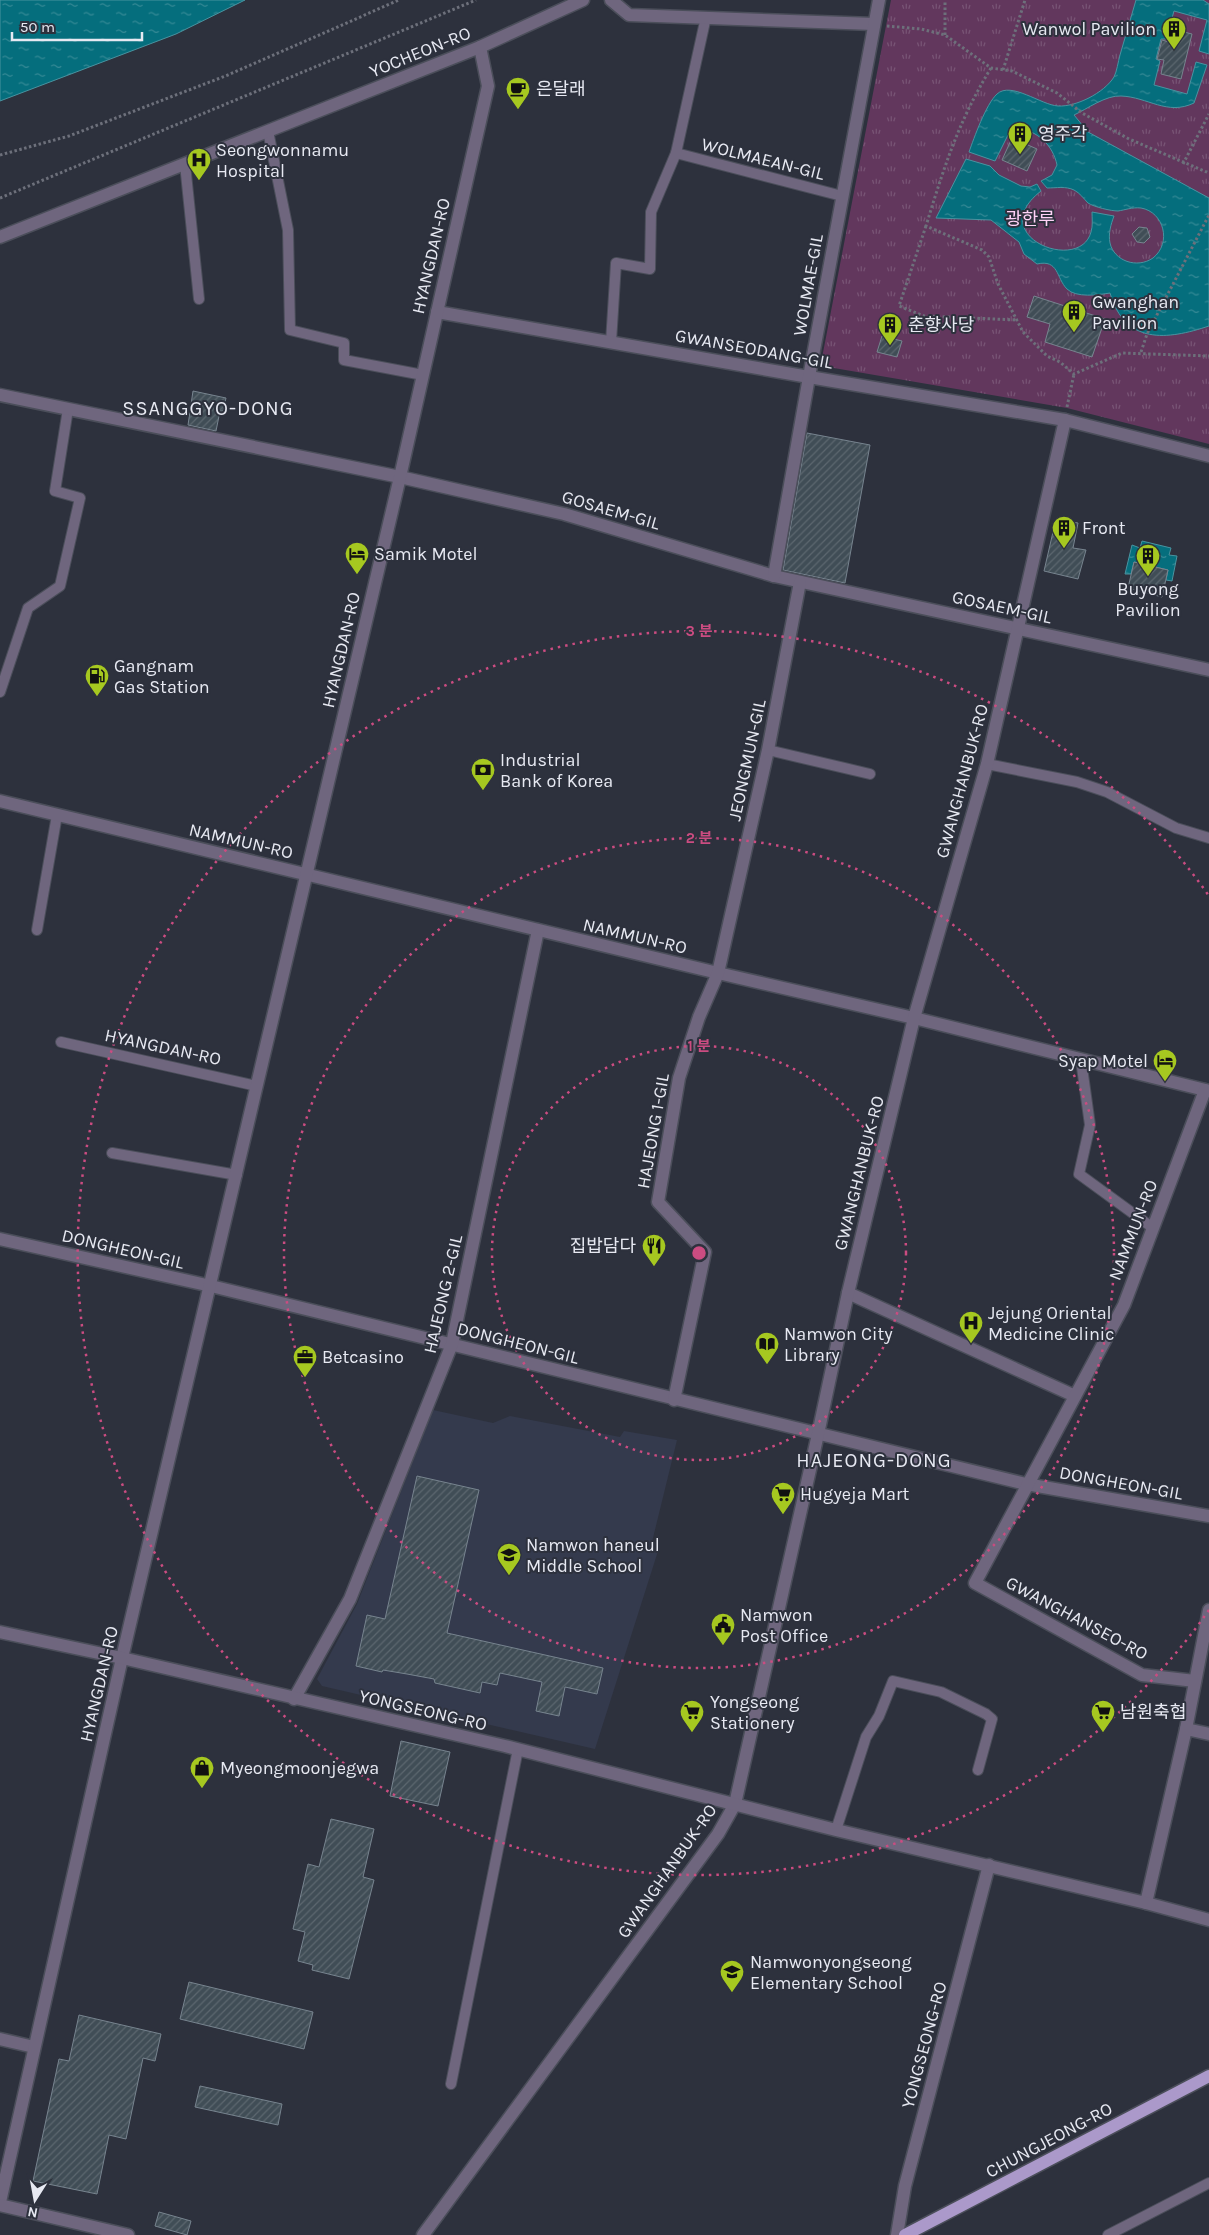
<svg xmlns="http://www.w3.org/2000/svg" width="1209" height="2235" viewBox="0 0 1209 2235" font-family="Karla,'Noto Sans KR',sans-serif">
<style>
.built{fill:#343a4d}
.park{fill:url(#park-tufts)}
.water{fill:url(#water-ripples);stroke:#4993a0}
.building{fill:url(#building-hatch);stroke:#77848f}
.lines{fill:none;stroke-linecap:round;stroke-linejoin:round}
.service-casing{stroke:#4b4e5a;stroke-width:12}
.minor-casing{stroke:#4b4e5a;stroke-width:15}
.tertiary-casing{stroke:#4b4e5a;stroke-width:15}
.primary-casing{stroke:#4b4e5a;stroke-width:15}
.path{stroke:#6d707b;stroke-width:3;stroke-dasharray:2.5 2.5;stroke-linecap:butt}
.service{stroke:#6f667e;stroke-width:10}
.minor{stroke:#6f667e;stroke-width:12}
.tertiary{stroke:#6f667e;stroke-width:12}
.primary{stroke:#ab99ca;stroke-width:12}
.ring{fill:none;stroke:#cb4c81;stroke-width:2.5;stroke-dasharray:2.5 5}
.labels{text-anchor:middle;stroke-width:4;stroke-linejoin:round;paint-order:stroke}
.poi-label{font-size:18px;fill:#e7e9f2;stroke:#2d313d;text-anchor:start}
.street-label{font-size:18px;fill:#e7e9f2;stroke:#2d313d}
.park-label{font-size:18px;fill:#fed2f7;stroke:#2d313d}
.quarter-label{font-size:20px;letter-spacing:1px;fill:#e7e9f2;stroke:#2d313d}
.centre{fill:#cb4c81;stroke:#2d313d;stroke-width:2.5}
.ring-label{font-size:15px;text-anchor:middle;font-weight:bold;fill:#cb4c81;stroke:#2d313d;stroke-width:4;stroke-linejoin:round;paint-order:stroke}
</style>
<defs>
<pattern id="park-tufts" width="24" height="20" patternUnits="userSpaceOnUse" patternTransform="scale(1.25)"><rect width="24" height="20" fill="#62375d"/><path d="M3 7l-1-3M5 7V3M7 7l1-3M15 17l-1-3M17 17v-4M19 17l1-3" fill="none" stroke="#785475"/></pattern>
<pattern id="water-ripples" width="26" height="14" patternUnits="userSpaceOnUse" patternTransform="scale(1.25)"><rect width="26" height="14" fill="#056e7d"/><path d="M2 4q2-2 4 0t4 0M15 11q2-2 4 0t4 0" fill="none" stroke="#368a96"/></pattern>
<pattern id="building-hatch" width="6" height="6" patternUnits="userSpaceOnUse" patternTransform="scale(1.25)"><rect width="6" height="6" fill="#404d56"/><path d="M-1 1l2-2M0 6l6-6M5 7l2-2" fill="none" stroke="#5c676f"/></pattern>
</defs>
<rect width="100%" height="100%" fill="#2d313d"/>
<polygon class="built" points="433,1410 493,1423 510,1416 620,1437 624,1431 677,1440 652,1542 659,1548 595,1749 322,1686 317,1679 357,1604"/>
<polygon class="park" points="891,0 1209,0 1209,444 1067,408 828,367 822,358"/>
<g class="water">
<polygon points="0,0 245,0 176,34 0,101"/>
<path d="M1136 0H1203L1209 4V54L1199 51 1207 20 1174 11 1166 39H1161L1156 59 1160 61 1154 85 1187 94 1196 62 1207 65 1194 103C1167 116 1148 97 1121 96 1106 95 1087 109 1074 115L1088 132 1209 198V326C1167 340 1125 345 1110 293 1098 295 1076 298 1067 289 1056 278 1059 259 1037 264L1024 254 1019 242 991 220 936 218 966 159 990 166 999 175 1021 186 1030 187 1037 184 1041 191C983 236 1080 274 1091 232 1093 226 1092 218 1092 212L1114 216C1111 224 1108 234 1110 243 1114 261 1137 269 1153 258 1172 243 1164 212 1141 208 1132 207 1125 210 1118 211 1111 211 1094 207 1088 203 1084 199 1080 193 1074 190 1066 186 1056 188 1047 188L1041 181 1052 175 1057 165C1053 145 1037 130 1016 128L1008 135 995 161 969 152C974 138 986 104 997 94 1011 81 1041 105 1058 106 1076 107 1104 93 1114 77 1117 71 1118 62 1120 55 1125 37 1131 18 1136 0Z"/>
<polygon points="1142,541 1171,548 1169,555 1177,556 1172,581 1166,580 1168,570 1134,562 1131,574 1125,574 1132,545 1140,548"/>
</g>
<g class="building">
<polygon points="1172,29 1192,34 1181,79 1161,74 1164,60 1157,59 1162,40 1169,42"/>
<polygon points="1012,138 1037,149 1027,171 1002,160"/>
<polygon points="1139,227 1147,228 1150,237 1144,243 1137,242 1132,234"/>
<polygon points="1034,296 1105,319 1092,357 1045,342 1050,324 1027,317"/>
<polygon points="882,336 902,341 897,357 877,352"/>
<polygon points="193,391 226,398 223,411 220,411 216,431 188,425"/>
<polygon points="807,433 870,445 845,583 783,570"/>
<polygon points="1056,519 1078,523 1073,548 1086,550 1078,579 1044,571"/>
<polygon points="1134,562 1168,570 1162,597 1128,588"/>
<polygon points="417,1476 479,1490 447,1633 603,1668 597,1694 565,1687 559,1716 536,1711 542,1682 500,1673 497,1685 482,1682 480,1693 435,1683 434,1679 407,1674 383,1670 382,1672 356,1666 367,1615 385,1619"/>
<polygon points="401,1741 450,1752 438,1806 390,1796"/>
<polygon points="331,1819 374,1829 363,1877 374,1880 349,1979 312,1970 313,1965 298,1961 305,1932 293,1929 308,1864 319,1867"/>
<polygon points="189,1982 313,2012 304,2049 180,2019"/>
<polygon points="79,2015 161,2034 155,2061 143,2058 126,2139 109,2135 97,2194 33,2181 59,2059 69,2061"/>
<polygon points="200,2086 282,2104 278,2125 195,2107"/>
<polygon points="159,2212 191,2221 187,2235 155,2226"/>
</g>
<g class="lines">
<defs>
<g id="service">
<polyline points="268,131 288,230 290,330 344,343 344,360 423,375"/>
<polyline points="676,153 842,196"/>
<polyline points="185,164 199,299"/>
<polyline points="611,342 616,263 650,269 651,212 676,153 706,17"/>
<polyline points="0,692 28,608 60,586 80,498 55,491 68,409"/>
<polyline points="768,750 870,774"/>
<polyline points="987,764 1077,782 1107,792 1176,828 1209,838"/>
<polyline points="37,930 57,815"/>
<polyline points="61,1042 257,1086"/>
<polyline points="1081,1060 1090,1125 1079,1174 1153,1228"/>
<polyline points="112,1153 237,1175"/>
<polyline points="836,1830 866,1737 879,1716 893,1681 941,1692 986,1714 992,1719 978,1770"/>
<polyline points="451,2084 518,1749"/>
<polyline points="1108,2235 1209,2183"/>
</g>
<g id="minor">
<polyline points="611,0 629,15 874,24"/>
<polyline points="437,312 809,377 1065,420"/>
<polyline points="0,395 400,477 564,514 774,576 1209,670"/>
<polyline points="774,576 809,377 879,0"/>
<polyline points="0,801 718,973 914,1018 1209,1091"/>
<polyline points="0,1239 211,1286 1026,1484 1209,1516"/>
<polyline points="848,1293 1075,1396"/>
<polyline points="674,1400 705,1252 658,1202 679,1078 699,1017 718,973 768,750 800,582"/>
<polyline points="1195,1681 1142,1675 975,1583 1124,1305 1205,1090"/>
<polyline points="294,1699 350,1599 452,1344 538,930"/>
<polyline points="1186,1729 1209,1734"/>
<polyline points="1146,1903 1186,1729 1209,1610"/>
<polyline points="0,2039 34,2047"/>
<polyline points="0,2202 122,1658 400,477 488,86 480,47"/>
<polyline points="0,2205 128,2235"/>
<polyline points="423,2235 718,1834 735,1804 818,1434 848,1293 914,1018 987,764 1065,420 1209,456"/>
<polyline points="897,2235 905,2186 989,1865"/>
</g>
<g id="tertiary">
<polyline points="0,237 480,47 583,0"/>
<polyline points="0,1632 122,1658 505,1746 836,1830 1146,1903 1209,1920"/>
</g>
<polyline id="primary" points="905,2235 1209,2076"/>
</defs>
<use href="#service" class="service-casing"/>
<use href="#minor" class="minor-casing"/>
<use href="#tertiary" class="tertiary-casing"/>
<use href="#primary" class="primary-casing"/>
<g class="path">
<polyline points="887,26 921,29 945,35 991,68 1012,71 1057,93 1082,113 1129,139 1209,173"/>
<polyline points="945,35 945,0"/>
<path d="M991 68C959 120 944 167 926 226L982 250 989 257 998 284 1023 332 1047 356 1060 362 1074 374 1122 353 1209 356"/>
<polyline points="1003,70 1025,0"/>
<polyline points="0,155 69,136 228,75 399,0"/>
<polyline points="1183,164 1209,114"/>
<polyline points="0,198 476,0"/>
<polyline points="926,226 899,306 924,316 1018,320"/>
<polyline points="1141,352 1147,334 1209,215"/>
<polyline points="1067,407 1074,374"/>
</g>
<use href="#service" class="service"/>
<use href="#minor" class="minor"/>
<use href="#tertiary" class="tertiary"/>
<use href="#primary" class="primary"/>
</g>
<g class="ring">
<circle cx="699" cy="1253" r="207"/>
<circle cx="699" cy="1253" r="415"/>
<path d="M1209 1610A622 622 0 1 1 1209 896"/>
</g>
<defs>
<symbol id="building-pin" viewBox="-11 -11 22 30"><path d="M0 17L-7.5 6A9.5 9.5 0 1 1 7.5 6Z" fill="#a6c820" stroke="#2d313d"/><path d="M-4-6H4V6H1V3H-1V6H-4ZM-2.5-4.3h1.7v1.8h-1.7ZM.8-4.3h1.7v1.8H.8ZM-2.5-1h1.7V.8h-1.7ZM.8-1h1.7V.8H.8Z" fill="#111"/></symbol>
<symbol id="cafe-pin" viewBox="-11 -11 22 30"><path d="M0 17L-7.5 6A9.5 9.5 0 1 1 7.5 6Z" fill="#a6c820" stroke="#2d313d"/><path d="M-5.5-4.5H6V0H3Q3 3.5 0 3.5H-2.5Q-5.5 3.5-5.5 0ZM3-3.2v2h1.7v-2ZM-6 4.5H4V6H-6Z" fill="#111"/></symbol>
<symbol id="hospital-pin" viewBox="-11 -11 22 30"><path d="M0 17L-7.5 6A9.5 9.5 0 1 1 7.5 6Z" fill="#a6c820" stroke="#2d313d"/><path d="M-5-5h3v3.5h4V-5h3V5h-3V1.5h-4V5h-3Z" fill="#111"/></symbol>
<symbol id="hotel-pin" viewBox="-11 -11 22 30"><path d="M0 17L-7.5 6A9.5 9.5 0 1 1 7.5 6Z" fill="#a6c820" stroke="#2d313d"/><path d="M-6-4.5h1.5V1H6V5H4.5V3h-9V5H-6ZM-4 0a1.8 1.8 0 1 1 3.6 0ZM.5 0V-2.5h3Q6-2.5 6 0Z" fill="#111"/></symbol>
<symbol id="fuel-pin" viewBox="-11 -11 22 30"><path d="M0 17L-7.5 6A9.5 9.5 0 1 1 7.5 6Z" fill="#a6c820" stroke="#2d313d"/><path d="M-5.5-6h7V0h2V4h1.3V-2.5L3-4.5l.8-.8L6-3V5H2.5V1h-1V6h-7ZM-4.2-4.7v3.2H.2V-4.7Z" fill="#111"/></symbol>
<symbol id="bank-pin" viewBox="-11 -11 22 30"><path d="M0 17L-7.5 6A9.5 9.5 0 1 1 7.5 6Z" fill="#a6c820" stroke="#2d313d"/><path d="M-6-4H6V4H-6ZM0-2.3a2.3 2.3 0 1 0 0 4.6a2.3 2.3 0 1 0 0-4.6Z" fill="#111"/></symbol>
<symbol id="restaurant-pin" viewBox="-11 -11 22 30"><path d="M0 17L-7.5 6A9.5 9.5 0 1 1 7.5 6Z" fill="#a6c820" stroke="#2d313d"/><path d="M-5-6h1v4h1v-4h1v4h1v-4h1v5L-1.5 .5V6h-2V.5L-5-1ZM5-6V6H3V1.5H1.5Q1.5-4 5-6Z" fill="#111"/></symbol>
<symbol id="library-pin" viewBox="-11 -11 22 30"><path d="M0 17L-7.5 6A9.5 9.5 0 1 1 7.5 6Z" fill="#a6c820" stroke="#2d313d"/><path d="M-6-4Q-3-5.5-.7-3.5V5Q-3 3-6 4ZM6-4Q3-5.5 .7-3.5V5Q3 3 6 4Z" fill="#111"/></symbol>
<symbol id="office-pin" viewBox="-11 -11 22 30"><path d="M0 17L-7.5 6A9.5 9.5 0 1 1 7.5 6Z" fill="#a6c820" stroke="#2d313d"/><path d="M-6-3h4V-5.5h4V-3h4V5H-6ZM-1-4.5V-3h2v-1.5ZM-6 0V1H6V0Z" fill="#111"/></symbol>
<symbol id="supermarket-pin" viewBox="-11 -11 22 30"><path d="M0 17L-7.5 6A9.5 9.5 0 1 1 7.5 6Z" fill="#a6c820" stroke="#2d313d"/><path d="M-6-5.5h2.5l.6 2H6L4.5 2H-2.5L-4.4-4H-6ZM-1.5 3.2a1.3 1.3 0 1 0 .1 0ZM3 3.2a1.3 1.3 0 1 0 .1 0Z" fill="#111"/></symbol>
<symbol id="school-pin" viewBox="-11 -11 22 30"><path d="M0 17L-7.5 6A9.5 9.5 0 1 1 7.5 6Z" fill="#a6c820" stroke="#2d313d"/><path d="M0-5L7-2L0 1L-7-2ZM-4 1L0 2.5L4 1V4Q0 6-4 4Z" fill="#111"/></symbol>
<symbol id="civic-pin" viewBox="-11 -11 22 30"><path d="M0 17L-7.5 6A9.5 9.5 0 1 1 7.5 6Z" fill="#a6c820" stroke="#2d313d"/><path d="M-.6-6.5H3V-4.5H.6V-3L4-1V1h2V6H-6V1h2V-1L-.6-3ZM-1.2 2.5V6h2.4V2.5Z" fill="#111"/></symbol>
<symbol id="shop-pin" viewBox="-11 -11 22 30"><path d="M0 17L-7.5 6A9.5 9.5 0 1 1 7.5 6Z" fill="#a6c820" stroke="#2d313d"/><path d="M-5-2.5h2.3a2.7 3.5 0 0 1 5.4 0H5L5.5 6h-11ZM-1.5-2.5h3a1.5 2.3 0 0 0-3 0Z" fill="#111"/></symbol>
</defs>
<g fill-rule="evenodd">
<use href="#building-pin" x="1160" y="15" width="28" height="38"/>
<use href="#cafe-pin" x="504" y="75" width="28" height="38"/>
<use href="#building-pin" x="1006" y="120" width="28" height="38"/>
<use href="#hospital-pin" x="185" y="146" width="28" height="38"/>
<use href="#building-pin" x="1060" y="298" width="28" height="38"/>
<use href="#building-pin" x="876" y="311" width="28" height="38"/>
<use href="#building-pin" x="1050" y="514" width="28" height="38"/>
<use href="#hotel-pin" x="343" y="540" width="28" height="38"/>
<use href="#building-pin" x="1134" y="542" width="28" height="38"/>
<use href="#fuel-pin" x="83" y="662" width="28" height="38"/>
<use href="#bank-pin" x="469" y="756" width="28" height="38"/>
<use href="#hotel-pin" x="1151" y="1047" width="28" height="38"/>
<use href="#restaurant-pin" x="640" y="1232" width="28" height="38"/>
<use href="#hospital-pin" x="957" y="1309" width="28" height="38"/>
<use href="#library-pin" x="753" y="1330" width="28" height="38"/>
<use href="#office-pin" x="291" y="1343" width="28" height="38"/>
<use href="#supermarket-pin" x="769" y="1480" width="28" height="38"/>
<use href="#school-pin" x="495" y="1541" width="28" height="38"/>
<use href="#civic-pin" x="709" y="1611" width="28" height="38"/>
<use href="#supermarket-pin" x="678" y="1698" width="28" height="38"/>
<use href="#supermarket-pin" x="1089" y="1698" width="28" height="38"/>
<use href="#shop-pin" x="188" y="1754" width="28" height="38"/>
<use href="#school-pin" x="718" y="1958" width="28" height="38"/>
</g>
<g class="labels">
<g class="poi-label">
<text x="1156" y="35" text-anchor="end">Wanwol Pavilion</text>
<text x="536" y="95">은달래</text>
<text x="1038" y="140">영주각</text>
<text x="216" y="156">Seongwonnamu<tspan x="216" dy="21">Hospital</tspan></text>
<text x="1092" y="308">Gwanghan<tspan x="1092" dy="21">Pavilion</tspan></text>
<text x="908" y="331">춘향사당</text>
<text x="1082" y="534">Front</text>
<text x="374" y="560">Samik Motel</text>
<text x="1148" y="595" text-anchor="middle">Buyong<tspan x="1148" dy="21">Pavilion</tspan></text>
<text x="114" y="672">Gangnam<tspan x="114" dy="21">Gas Station</tspan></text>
<text x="500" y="766">Industrial<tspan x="500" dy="21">Bank of Korea</tspan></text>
<text x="1148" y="1067" text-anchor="end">Syap Motel</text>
<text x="636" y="1252" text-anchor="end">집밥담다</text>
<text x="988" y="1319">Jejung Oriental<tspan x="988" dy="21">Medicine Clinic</tspan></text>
<text x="784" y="1340">Namwon City<tspan x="784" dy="21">Library</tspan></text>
<text x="322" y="1363">Betcasino</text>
<text x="800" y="1500">Hugyeja Mart</text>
<text x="526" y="1551">Namwon haneul<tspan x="526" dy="21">Middle School</tspan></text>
<text x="740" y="1621">Namwon<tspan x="740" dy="21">Post Office</tspan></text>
<text x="710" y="1708">Yongseong<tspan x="710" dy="21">Stationery</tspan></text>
<text x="1120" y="1718">남원축협</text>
<text x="220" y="1774">Myeongmoonjegwa</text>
<text x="750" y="1968">Namwonyongseong<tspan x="750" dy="21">Elementary School</tspan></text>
</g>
<g class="street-label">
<text transform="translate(420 52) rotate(-22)" y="6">YOCHEON-RO</text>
<text transform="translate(763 159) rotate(14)" y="6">WOLMAEAN-GIL</text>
<text transform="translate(431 256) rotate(-77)" y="6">HYANGDAN-RO</text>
<text transform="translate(808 285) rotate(-80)" y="6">WOLMAE-GIL</text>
<text transform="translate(754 349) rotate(10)" y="6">GWANSEODANG-GIL</text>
<text transform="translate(611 510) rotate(16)" y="6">GOSAEM-GIL</text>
<text transform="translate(1002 607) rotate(12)" y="6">GOSAEM-GIL</text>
<text transform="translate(341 650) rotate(-77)" y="6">HYANGDAN-RO</text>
<text transform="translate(747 760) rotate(-78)" y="6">JEONGMUN-GIL</text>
<text transform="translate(962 781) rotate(-75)" y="6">GWANGHANBUK-RO</text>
<text transform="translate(241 841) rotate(13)" y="6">NAMMUN-RO</text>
<text transform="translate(635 936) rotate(13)" y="6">NAMMUN-RO</text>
<text transform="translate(163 1047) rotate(12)" y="6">HYANGDAN-RO</text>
<text transform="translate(653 1131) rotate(-80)" y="6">HAJEONG 1-GIL</text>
<text transform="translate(859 1173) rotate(-76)" y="6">GWANGHANBUK-RO</text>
<text transform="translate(1133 1230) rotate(-69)" y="6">NAMMUN-RO</text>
<text transform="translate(123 1249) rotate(13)" y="6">DONGHEON-GIL</text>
<text transform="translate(443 1294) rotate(-77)" y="6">HAJEONG 2-GIL</text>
<text transform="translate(518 1343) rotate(14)" y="6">DONGHEON-GIL</text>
<text transform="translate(1121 1483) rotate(10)" y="6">DONGHEON-GIL</text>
<text transform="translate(1077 1618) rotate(28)" y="6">GWANGHANSEO-RO</text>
<text transform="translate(99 1684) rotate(-77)" y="6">HYANGDAN-RO</text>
<text transform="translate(423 1710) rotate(13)" y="6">YONGSEONG-RO</text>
<text transform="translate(667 1871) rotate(-55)" y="6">GWANGHANBUK-RO</text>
<text transform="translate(924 2045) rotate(-75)" y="6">YONGSEONG-RO</text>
<text transform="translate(1049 2140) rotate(-28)" y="6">CHUNGJEONG-RO</text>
</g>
<g class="park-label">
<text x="1030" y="225">광한루</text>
</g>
<g class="quarter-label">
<text x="208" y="415">SSANGGYO-DONG</text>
<text x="874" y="1467">HAJEONG-DONG</text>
</g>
</g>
<circle cx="699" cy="1253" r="8" class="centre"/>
<g class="ring-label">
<text x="699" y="636">3 분</text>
<text x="699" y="843">2 분</text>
<text x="699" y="1051">1 분</text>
</g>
<g transform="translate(35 2200) rotate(191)" stroke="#2d313d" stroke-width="4" paint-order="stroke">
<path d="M0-4L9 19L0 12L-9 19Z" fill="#e7e9f2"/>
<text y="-8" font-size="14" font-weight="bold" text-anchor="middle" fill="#e7e9f2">N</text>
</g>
<path d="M12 32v8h130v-8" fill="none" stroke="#e7e9f2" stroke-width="2.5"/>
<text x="20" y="32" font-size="15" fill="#e7e9f2" stroke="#2d313d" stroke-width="4" paint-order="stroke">50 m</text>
</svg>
